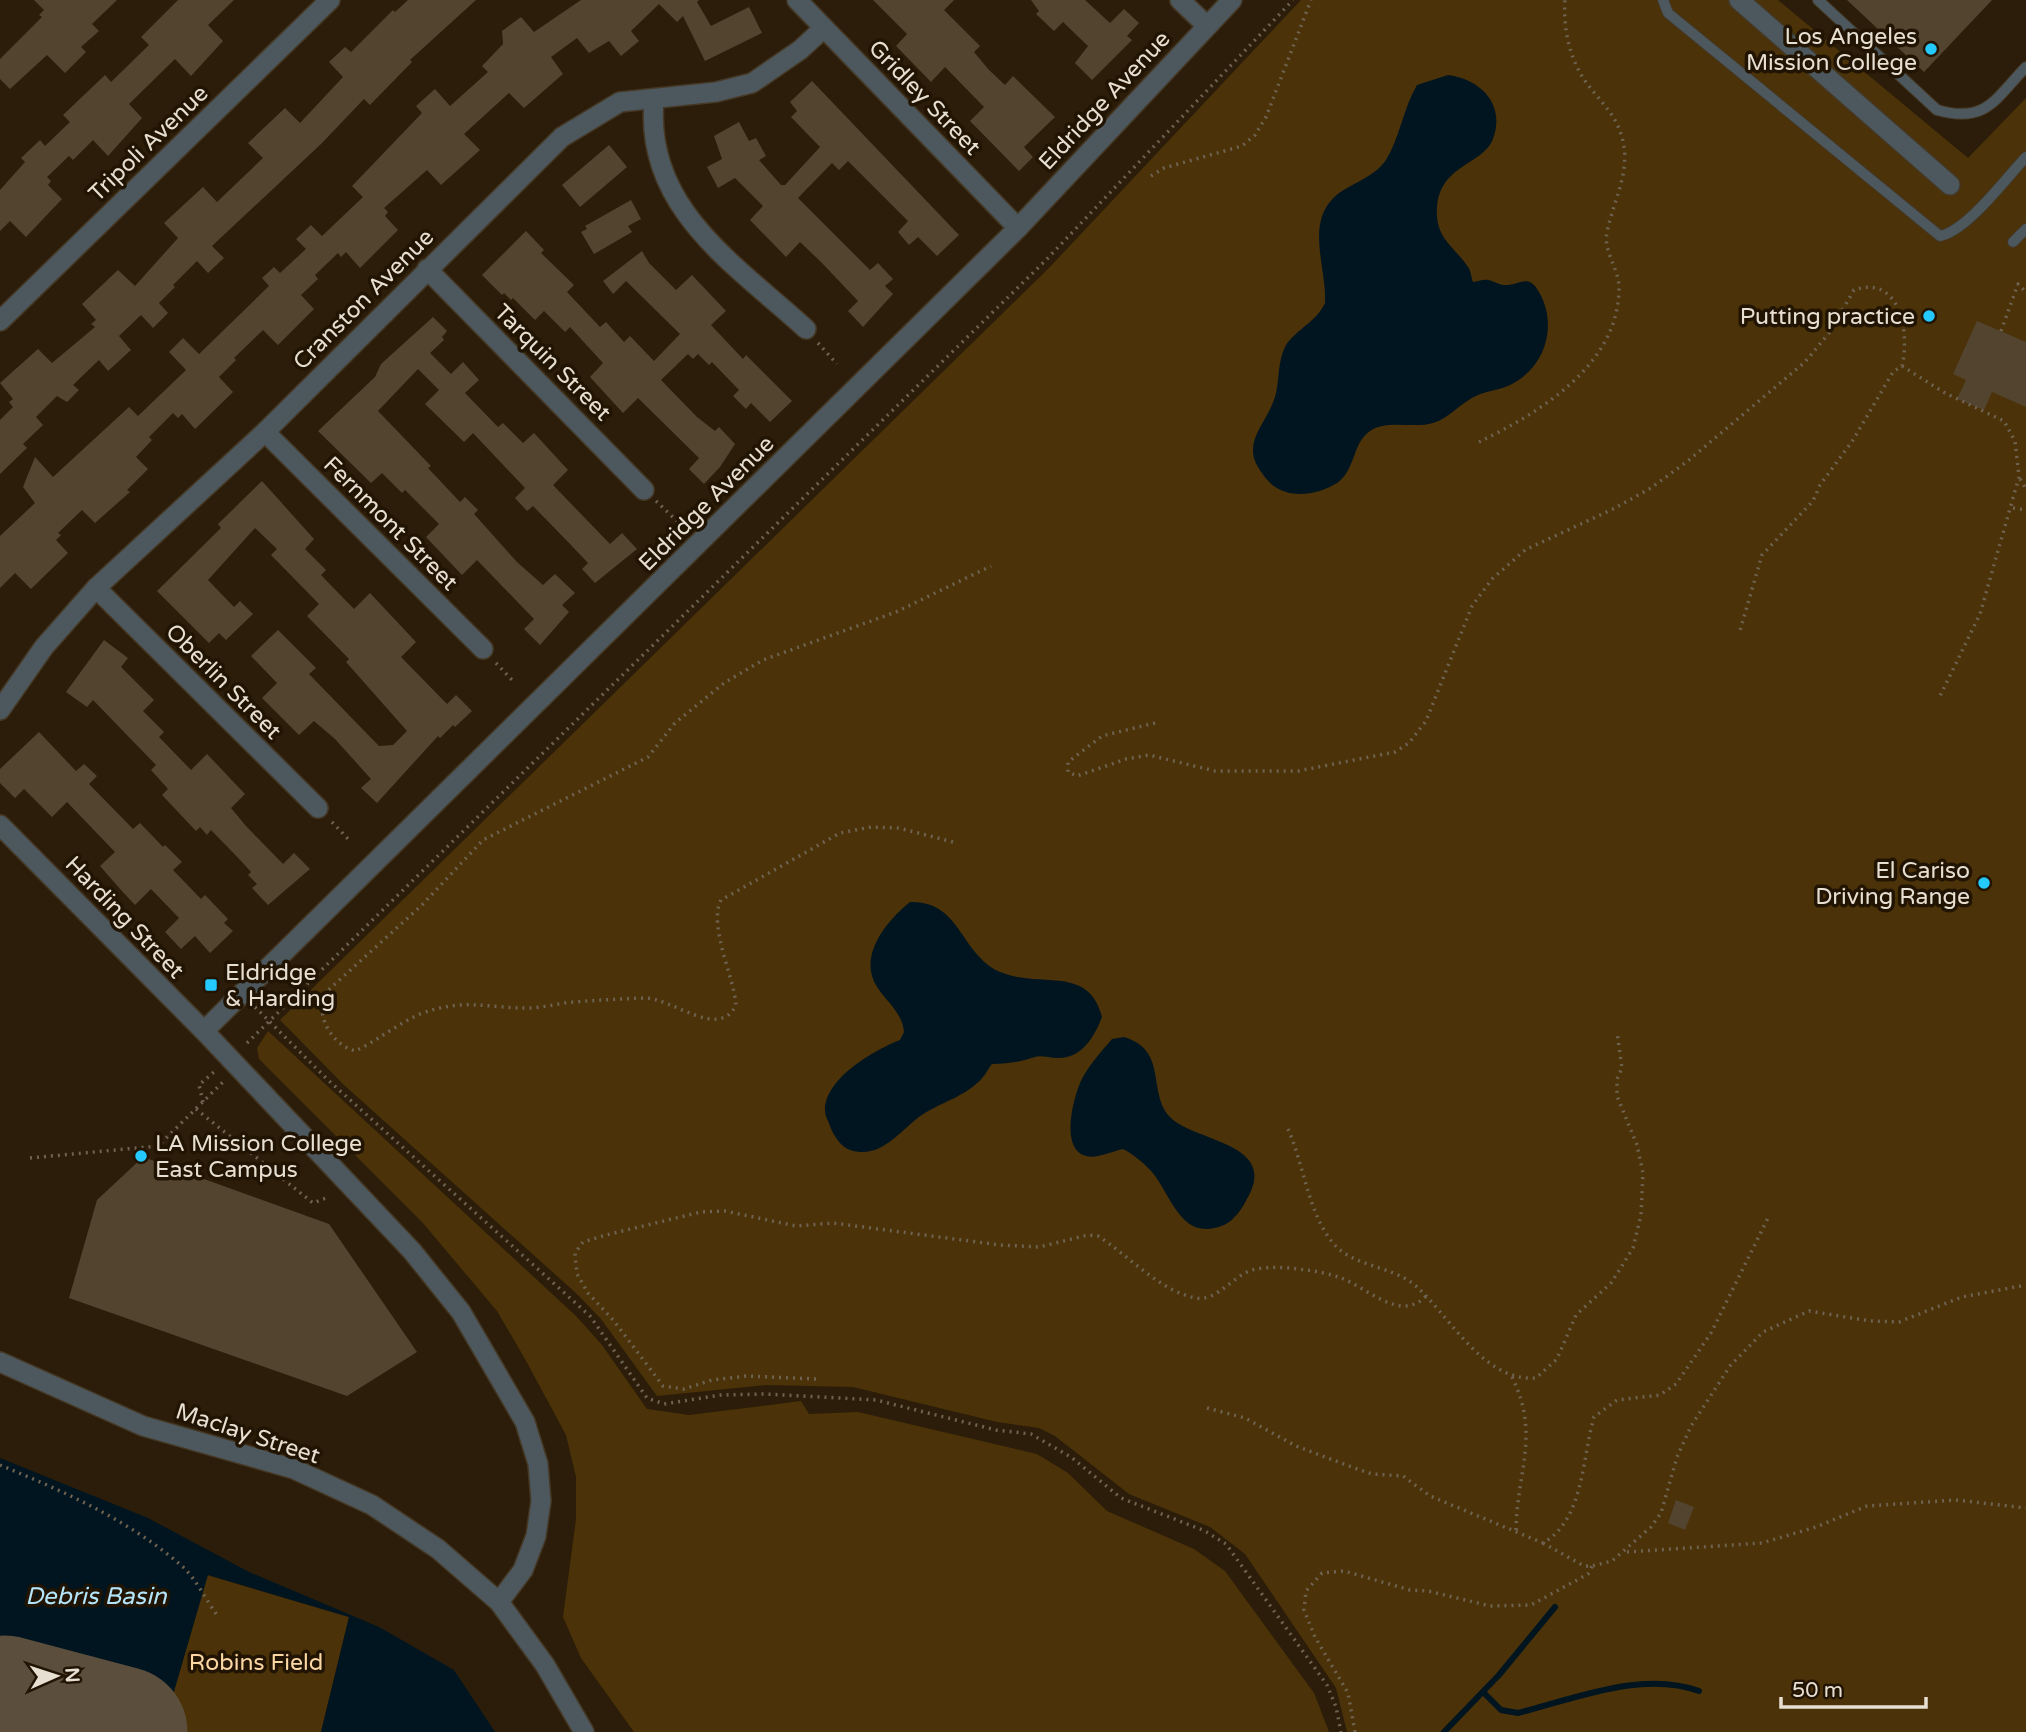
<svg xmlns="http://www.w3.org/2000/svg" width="2026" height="1732" viewBox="0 0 2026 1732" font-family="'Varela Round',sans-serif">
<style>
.green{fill:#4b3208}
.water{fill:#001520}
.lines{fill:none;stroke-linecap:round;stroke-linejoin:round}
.stream{stroke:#001520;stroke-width:6}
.runway{stroke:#5b4e3c;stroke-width:131}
.building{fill:#53442f}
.service-casing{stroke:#453825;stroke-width:12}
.minor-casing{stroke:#453825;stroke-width:22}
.tertiary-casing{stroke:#453825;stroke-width:22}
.path{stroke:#6e6251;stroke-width:3.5;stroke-dasharray:2 5;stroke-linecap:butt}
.service{stroke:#4c585e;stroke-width:10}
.minor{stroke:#4c585e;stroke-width:19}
.tertiary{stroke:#4c585e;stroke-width:19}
.poi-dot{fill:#24c9fe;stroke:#211402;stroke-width:2.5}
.labels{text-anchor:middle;stroke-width:7;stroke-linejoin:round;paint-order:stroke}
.poi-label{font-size:23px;fill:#e8dfd3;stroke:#211402;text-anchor:end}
.street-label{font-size:23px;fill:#e8dfd3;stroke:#211402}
.park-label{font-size:23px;fill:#fcd6a3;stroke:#211402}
.water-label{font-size:24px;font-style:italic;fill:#b4e5fa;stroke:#211402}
</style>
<rect width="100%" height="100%" fill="#2b1d09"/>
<g class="green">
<polygon points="1301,0 1778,0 1968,158 2026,98 2026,1732 1347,1732 1336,1688 1245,1554 1210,1527 1129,1494 1055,1436 1039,1428 997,1422 853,1387 766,1385 657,1396 601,1319 577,1294 344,1085 280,1020 1048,269"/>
<polygon points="268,1031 576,1316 602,1345 647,1409 689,1415 801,1401 809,1414 858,1412 1037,1454 1068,1473 1107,1511 1194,1549 1225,1571 1314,1693 1329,1732 634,1732 581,1658 563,1617 576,1519 576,1477 566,1435 525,1359 497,1311 422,1222 259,1059 257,1048"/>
<polygon points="207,1575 349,1617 321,1732 0,1732 0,1681 5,1665 168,1712"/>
</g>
<g class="water">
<path d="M1448 75C1480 79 1506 104 1493 139 1482 166 1440 164 1437 208 1435 238 1453 245 1468 267 1471 271 1471 277 1473 282 1478 282 1483 279 1488 280 1493 281 1498 284 1503 285 1520 286 1528 272 1539 292 1559 327 1544 370 1508 386 1499 390 1487 391 1478 395 1461 402 1450 418 1433 423 1414 429 1387 419 1370 431 1352 443 1356 470 1337 483 1323 492 1302 497 1286 492 1275 489 1268 482 1262 473 1239 443 1266 426 1275 397 1280 380 1277 361 1286 345 1297 329 1317 321 1325 303 1327 265 1302 218 1342 191 1356 182 1376 175 1386 160 1400 137 1403 109 1417 85Z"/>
<path d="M910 902C962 900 960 957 1003 973 1041 988 1089 965 1102 1017 1094 1038 1081 1059 1057 1058 1050 1058 1041 1055 1035 1057 1019 1062 1009 1064 992 1064 988 1068 987 1073 983 1077 968 1096 938 1103 919 1117 899 1132 880 1160 850 1150 841 1147 833 1135 830 1126 829 1122 825 1116 825 1111 824 1079 874 1050 900 1040L904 1032C902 1008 878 997 872 976 864 948 890 918 910 902Z"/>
<path d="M1124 1037C1167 1050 1148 1088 1168 1115 1190 1142 1279 1141 1248 1197 1243 1207 1235 1220 1224 1225 1181 1243 1172 1196 1152 1172 1144 1163 1134 1155 1123 1149 1113 1151 1096 1159 1086 1156 1060 1149 1073 1100 1080 1083 1087 1067 1101 1052 1112 1039Z"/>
<polygon points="0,1458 148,1518 249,1572 379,1627 454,1670 495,1732 321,1732 349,1617 208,1575 168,1712 5,1665 0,1681"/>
</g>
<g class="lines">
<g class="stream">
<path d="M1483 1692 1501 1710 1518 1713C1574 1699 1642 1670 1699 1691"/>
<polyline points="1444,1732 1499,1675 1555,1607"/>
</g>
<polyline class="runway" points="0,1722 5,1701 122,1732"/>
</g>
<g class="building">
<polygon points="34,0 117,0 92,24 99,31 81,47 86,52 65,73 47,55 10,89 0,79 0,59 42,17 39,15 44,10"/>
<polygon points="178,0 234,0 208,25 223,41 191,76 175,59 129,104 142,118 108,156 93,140 73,160 69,156 47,177 51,181 48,185 62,199 26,237 10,221 0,231 0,190 25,162 21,158 40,140 45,146 70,122 63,115 105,75 111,82 149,45 141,37"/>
<polygon points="408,0 476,0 410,60 412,62 370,105 364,99 321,144 212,246 224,258 208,273 197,261 173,285 175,287 159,303 168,313 153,328 141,315 119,336 131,350 108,371 99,360 73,385 79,390 67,402 57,396 36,417 43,425 23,444 27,448 0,474 0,420 13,407 9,402 13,399 0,383 38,349 52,363 95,327 91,324 96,320 82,304 118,270 135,286 178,238 164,223 203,187 217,202 263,158 248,143 285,108 300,123 343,77 329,62 345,47 351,52 393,10 395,12"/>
<polygon points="581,0 699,0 697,2 711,26 749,7 762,33 705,61 683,16 677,22 659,4 631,31 639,41 621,56 609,41 589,53 577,38 551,57 563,74 524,108 509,93 464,134 480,150 441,185 427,170 384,208 388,212 385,216 398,230 360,268 346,252 341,257 338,253 315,275 318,279 301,295 314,309 278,345 263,330 234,358 236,360 219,377 233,392 195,429 182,414 178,418 173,413 149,437 152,440 136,457 148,469 127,490 130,492 95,523 82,510 58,533 61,535 56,540 68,553 31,589 15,573 0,588 0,536 35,503 23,487 35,457 53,477 129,407 138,416 186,370 169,352 183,338 199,354 269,286 262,278 274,267 280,273 306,249 296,239 311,225 322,236 363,197 352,186 422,113 416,106 435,89 450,106 488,72 482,66 503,44 502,31 521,17 534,32"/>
<polygon points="873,0 954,0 944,10 980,46 974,52 989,70 1005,85 1013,76 1055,117 1024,147 1033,157 1019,171 970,121 984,107 945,67 931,82 896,46 907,34"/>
<polygon points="1031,0 1085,0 1110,23 1124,9 1139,23 1127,36 1132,40 1092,80 1075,63 1088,46 1063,22 1054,31 1036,14 1039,11"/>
<polygon points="1847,0 1992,0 1924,72"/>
<polygon points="812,81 959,235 937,256 918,237 909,245 898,232 908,221 848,161 839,170 832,163 798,198 870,270 878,263 893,279 885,286 893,294 863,327 848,311 858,301 821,262 800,242 786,257 750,220 763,206 735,178 718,188 707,167 722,159 714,136 739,122 749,141 756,138 766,156 759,160 781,185 785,185 820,147 791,117 797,111 790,102"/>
<polygon points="609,145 627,167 580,207 562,185"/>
<polygon points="631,200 641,219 628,226 632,232 594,254 581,232 587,229 585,226"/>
<polygon points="526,231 544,250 541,253 574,285 567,292 600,327 606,322 624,342 630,336 654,361 680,334 626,281 613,294 603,281 642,251 649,263 676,290 692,275 726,311 711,325 743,359 746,355 792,401 770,422 751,403 746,409 733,396 739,390 712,362 709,365 698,354 693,359 688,354 661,380 697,417 715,431 719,427 735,444 720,467 704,484 689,469 699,458 638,398 623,413 590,377 603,363 570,327 565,332 544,311 535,320 513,298 511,300 504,293 502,295 482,275"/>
<polygon points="433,317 447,331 442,337 444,340 430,353 451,374 463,362 479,380 465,393 498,427 503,423 523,443 534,433 568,470 553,485 610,544 622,533 637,549 595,583 582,569 588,563 570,544 533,506 527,511 515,498 525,488 473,433 464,442 425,404 439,390 418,369 378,411 431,466 428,468 460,502 465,497 478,510 474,514 517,562 543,585 555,574 575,593 562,605 569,612 540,645 524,629 534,619 477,560 462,575 426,537 439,524 405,490 402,493 382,473 371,483 318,431 375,377 381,364"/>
<polygon points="1977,321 2026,342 2026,407 1992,392 1984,410 1957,399 1966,380 1953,374"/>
<polygon points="262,481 314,539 305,549 326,570 321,575 354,609 370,593 416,642 401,657 447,704 456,695 472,711 455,727 453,725 440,738 438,736 377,803 361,788 371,779 335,739 314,721 299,735 262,698 277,683 251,656 278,630 316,668 309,674 379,746 393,745 407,731 346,662 349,659 307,616 319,604 271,555 277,549 255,528 208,580 234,607 240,601 253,614 226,640 219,633 209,643 157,591 221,528 218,524"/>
<polygon points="104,640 128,658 121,667 154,700 143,711 164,732 159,737 191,770 207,754 245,794 231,808 246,826 283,864 294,853 310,869 268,905 252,888 257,884 248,875 251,872 243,863 211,830 207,835 200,827 196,831 162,795 168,789 151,770 156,765 93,700 87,707 66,692"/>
<polygon points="39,732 76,771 84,764 97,776 89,784 133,829 140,823 163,847 165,845 182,862 173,870 201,899 205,895 228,919 224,923 233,931 210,953 195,936 181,949 165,932 179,918 151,889 135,905 121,890 100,866 115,852 67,802 52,817 24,789 15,798 0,783 0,769"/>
<polygon points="143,1157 329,1224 417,1352 347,1396 69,1298 97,1200"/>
<polygon points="1676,1500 1694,1507 1685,1530 1668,1523"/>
</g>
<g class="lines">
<defs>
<g id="service">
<path d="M1663 0 1668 13 1940 236C1968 230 2006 178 2026 157"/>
<path d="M1818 0 1937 110C1986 124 1995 99 2026 67"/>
<polyline points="2013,242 2026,229"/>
</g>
<g id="minor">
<polyline points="797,0 1018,228"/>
<polyline points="1180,0 1207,26"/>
<polyline points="1739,0 1950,185"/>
<path d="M654 100C644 208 735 264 806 329"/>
<polyline points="427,269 644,490"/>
<polyline points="0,321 330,0"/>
<polyline points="265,432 483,649"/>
<polyline points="96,588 318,808"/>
<polyline points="0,710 44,647 96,588 265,432 562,137 620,102 716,92 752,83 800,50 824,28"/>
<polyline points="0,825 204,1031"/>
</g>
<g id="tertiary">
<polyline points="0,1362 143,1426 294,1469 372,1505 438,1549 499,1602 545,1665 584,1732"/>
<polyline points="499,1602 523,1570 536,1536 541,1501 538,1464 525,1422 461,1312 412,1251 204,1031 1018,228 1232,0"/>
</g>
</defs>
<use href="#service" class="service-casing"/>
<use href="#minor" class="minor-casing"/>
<use href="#tertiary" class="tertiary-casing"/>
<g class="path">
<polyline points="1151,176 1164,168 1242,146 1255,135 1266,117 1311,0"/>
<polyline points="2001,331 2018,284 2026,292"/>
<polyline points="818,343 837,364"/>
<polyline points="1902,366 1945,393 2004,421 2015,441 2019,477 1980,614 1939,698"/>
<path d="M1479 442C1539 413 1619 365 1619 288 1619 268 1603 252 1607 232 1615 194 1636 164 1617 124 1610 110 1598 98 1588 85 1570 61 1563 30 1565 0"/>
<polyline points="2020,479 2026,489"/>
<polyline points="656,501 677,521"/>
<polyline points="2013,508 2026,510"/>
<polyline points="496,663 513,681"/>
<path d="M1155 723 1102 736 1068 762V772L1077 776 1126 759 1149 755 1215 771H1298L1395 752 1409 743 1426 721 1472 606 1492 579 1525 550 1613 509 1651 488 1689 460 1805 362 1829 333 1854 290C1900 274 1910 332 1902 366L1893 372 1853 440 1820 485 1813 501 1762 555 1739 634"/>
<polyline points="332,822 350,841"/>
<path d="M953 842 899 828 871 827 840 833 721 900C708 925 734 977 736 1005 719 1041 671 997 644 998 621 999 598 1000 574 1002 560 1003 546 1007 532 1008 489 1009 465 997 420 1014 397 1024 377 1041 355 1051 331 1044 316 1016 324 994L422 905 483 840 648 757 675 723 724 683 763 660 896 612 991 566"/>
<polyline points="255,1007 328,1080 590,1316 647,1398 664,1404 721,1395 766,1394 876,1400 996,1430 1031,1434 1071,1457 1121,1498 1205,1531 1226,1544 1327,1685 1336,1707 1341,1732"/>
<polyline points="247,1043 1046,260 1293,0"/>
<polyline points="203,1102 199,1085 215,1071"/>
<polyline points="196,1109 313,1203 329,1197"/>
<path d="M1288 1129C1304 1165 1308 1213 1333 1243 1354 1268 1393 1265 1417 1287 1451 1318 1484 1382 1536 1378L1557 1359 1576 1315 1611 1283 1620 1269 1633 1248 1641 1215 1643 1173 1637 1145 1617 1096V1079L1622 1068 1617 1032"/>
<polyline points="30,1158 158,1146 223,1082"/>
<path d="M1512 1377C1541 1436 1516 1473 1516 1533"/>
<path d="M816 1379 747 1376 712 1380 684 1389 663 1386 614 1321 588 1293 577 1274 575 1253 583 1242 606 1235 701 1212 725 1211 796 1226 833 1223 1000 1245 1039 1247 1088 1235 1098 1236C1128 1255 1161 1292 1196 1298 1216 1302 1233 1276 1252 1270 1269 1266 1288 1267 1305 1270 1317 1271 1330 1274 1341 1278 1368 1288 1401 1323 1426 1296"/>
<path d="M1207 1408 1245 1418 1296 1446 1357 1469 1372 1474 1403 1476 1430 1496 1543 1543C1584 1520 1582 1458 1594 1417L1617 1400 1660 1395 1676 1384 1711 1333 1769 1216"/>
<path d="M0 1465C63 1491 131 1521 183 1567 196 1579 206 1600 217 1615"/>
<polyline points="1543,1543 1584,1566 1592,1566 1612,1561 1651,1527 1661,1513 1677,1457 1691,1426 1730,1366 1763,1332 1809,1311 1870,1321 1899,1322 1962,1297 2026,1285"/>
<polyline points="1627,1552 1762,1543 1816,1527 1867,1506 1956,1500 2026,1508"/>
<polyline points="1355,1732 1348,1693 1315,1637 1304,1610 1306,1591 1322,1573 1344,1571 1410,1590 1428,1591 1490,1606 1531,1605 1588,1574 1592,1566"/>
</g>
<use href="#service" class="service"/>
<use href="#minor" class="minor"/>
<use href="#tertiary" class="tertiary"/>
</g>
<g class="poi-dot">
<circle cx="1931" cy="49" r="7"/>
<circle cx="1929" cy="316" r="7"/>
<circle cx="1984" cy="883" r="7"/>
<rect x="204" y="978" width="14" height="14" rx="3.5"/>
<circle cx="141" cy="1156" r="7"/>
</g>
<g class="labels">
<g class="poi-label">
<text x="1917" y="44">Los Angeles<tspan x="1917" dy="26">Mission College</tspan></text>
<text x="1915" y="324">Putting practice</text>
<text x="1970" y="878">El Cariso<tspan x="1970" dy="26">Driving Range</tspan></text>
<text x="225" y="980" text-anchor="start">Eldridge<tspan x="225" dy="26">&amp; Harding</tspan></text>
<text x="155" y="1151" text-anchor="start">LA Mission College<tspan x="155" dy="26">East Campus</tspan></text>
</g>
<g class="street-label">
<text transform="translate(925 97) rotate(46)" y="8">Gridley Street</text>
<text transform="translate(1104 100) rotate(-47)" y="8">Eldridge Avenue</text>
<text transform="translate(148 143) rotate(-44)" y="8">Tripoli Avenue</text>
<text transform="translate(363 299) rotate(-45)" y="8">Cranston Avenue</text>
<text transform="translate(553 362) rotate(45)" y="8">Tarquin Street</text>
<text transform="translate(706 503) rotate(-45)" y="8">Eldridge Avenue</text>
<text transform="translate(391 523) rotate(45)" y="8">Fernmont Street</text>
<text transform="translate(224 681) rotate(45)" y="8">Oberlin Street</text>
<text transform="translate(125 917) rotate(46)" y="8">Harding Street</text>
<text transform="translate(248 1433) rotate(18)" y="8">Maclay Street</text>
</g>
<g class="park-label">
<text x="256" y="1670">Robins Field</text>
</g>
<g class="water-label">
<text x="96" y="1604">Debris Basin</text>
</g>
</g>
<g transform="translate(56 1676) rotate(87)" stroke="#211402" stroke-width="5" paint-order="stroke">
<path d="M0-5L12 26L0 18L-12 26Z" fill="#e8dfd3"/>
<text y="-10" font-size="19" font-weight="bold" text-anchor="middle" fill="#e8dfd3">N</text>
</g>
<path d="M1781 1697v10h145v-10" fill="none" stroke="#e8dfd3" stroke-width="3.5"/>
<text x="1792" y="1697" font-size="21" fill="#e8dfd3" stroke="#211402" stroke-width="5" paint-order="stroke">50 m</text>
</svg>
